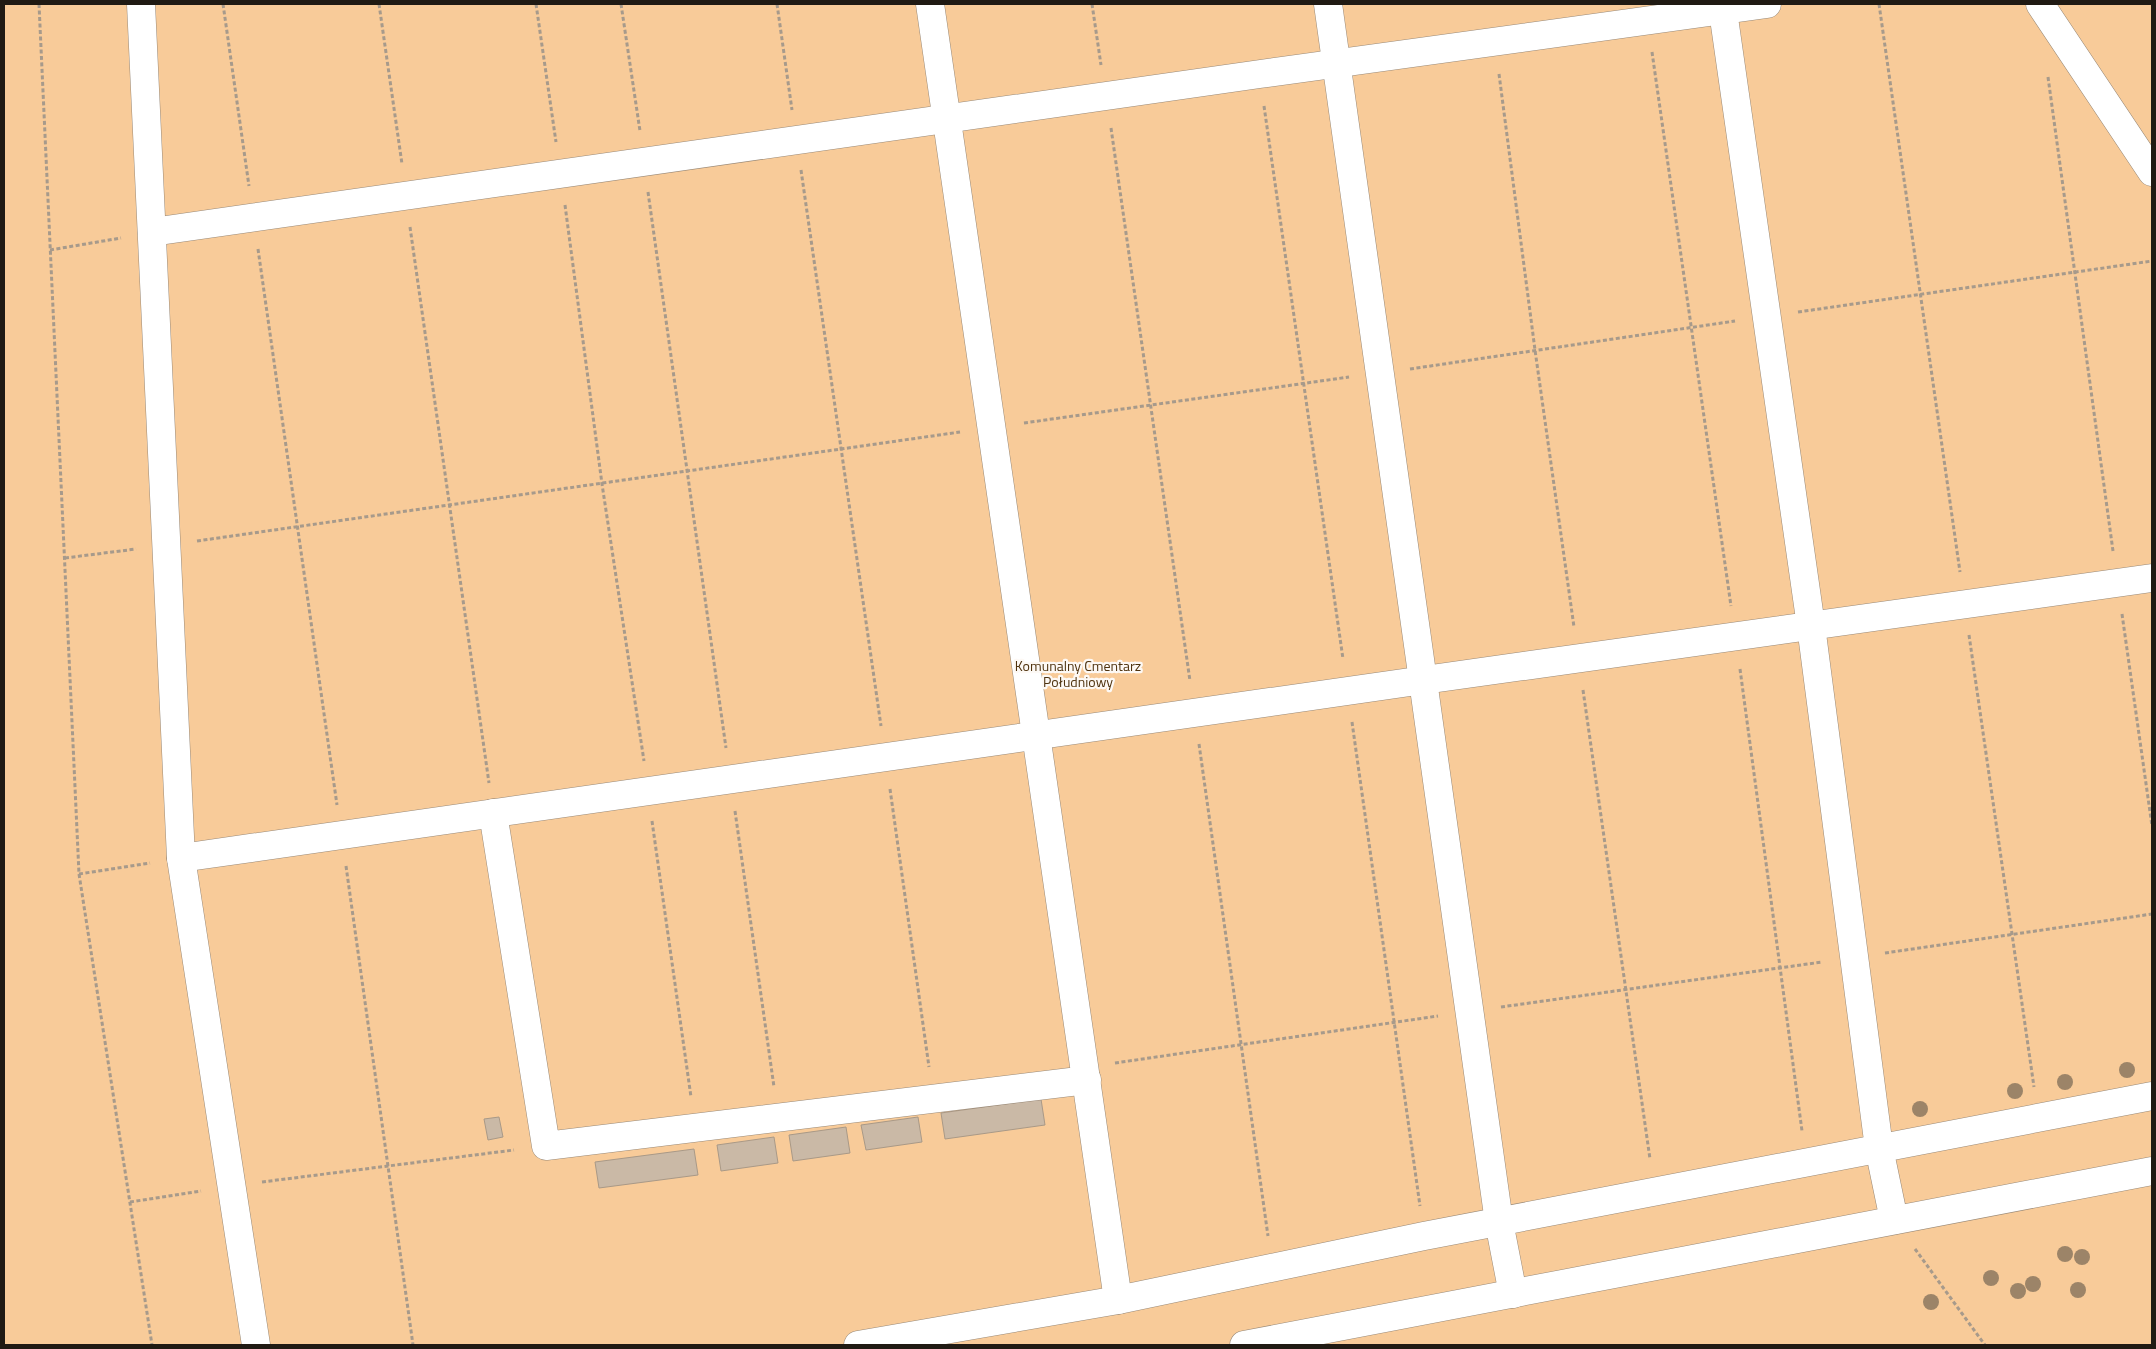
<svg xmlns="http://www.w3.org/2000/svg" width="2156" height="1349" viewBox="0 0 2156 1349" font-family="'Titillium Web',sans-serif">
<style>
.green{fill:#f8cb99}
.building{fill:#cab9a6;stroke:#a99987}
.lines{fill:none;stroke-linecap:round;stroke-linejoin:round}
.street-casing{stroke:#998977;stroke-width:29}
.path{stroke:#a79a8b;stroke-width:3;stroke-dasharray:4 2.5;stroke-linecap:butt}
.street{stroke:#fff;stroke-width:28}
.tree{fill:#9c8468}
.labels{text-anchor:middle;stroke-width:4.5;stroke-linejoin:round;paint-order:stroke}
.park-label{font-size:14px;fill:#4e320e;stroke:#fdf9f5}
</style>
<rect width="100%" height="100%" fill="#fbe9d6"/>
<rect class="green" x="4" y="4" width="2148" height="1341"/>
<g class="building">
<polygon points="1041,1099 1045,1125 945,1139 941,1113"/>
<polygon points="499,1117 503,1137 488,1140 484,1119"/>
<polygon points="918,1117 922,1142 866,1150 861,1125"/>
<polygon points="846,1127 850,1153 793,1161 789,1135"/>
<polygon points="774,1137 778,1163 721,1171 717,1145"/>
<polygon points="694,1149 698,1175 599,1188 595,1162"/>
</g>
<g class="lines">
<defs>
<g id="street">
<polyline points="141,4 181,858 256,1345"/>
<polyline points="930,4 1118,1300"/>
<polyline points="1328,4 1499,1222 1513,1294"/>
<polyline points="1722,4 1811,626 1879,1148 1894,1220"/>
<polyline points="2040,4 2152,172"/>
<polyline points="152,232 1260,74 1767,4"/>
<polyline points="493,813 546,1146 1087,1080"/>
<polyline points="181,858 1424,680 2152,578"/>
<polyline points="858,1345 1118,1300 1424,1236 2152,1096"/>
<polyline points="1244,1345 2152,1171"/>
</g>
</defs>
<use href="#street" class="street-casing"/>
<g class="path">
<polyline points="39,4 79,874 152,1345"/>
<polyline points="223,4 249,186"/>
<polyline points="379,4 402,164"/>
<polyline points="536,4 556,142"/>
<polyline points="621,4 640,131"/>
<polyline points="777,4 792,110"/>
<polyline points="1092,4 1101,65"/>
<polyline points="1879,4 1960,572"/>
<polyline points="1652,52 1731,606"/>
<polyline points="1499,74 1535,350 1574,627"/>
<polyline points="2048,77 2113,551"/>
<polyline points="1264,106 1343,659"/>
<polyline points="1111,128 1190,681"/>
<polyline points="801,170 881,726"/>
<polyline points="648,192 726,748"/>
<polyline points="565,205 602,484 644,761"/>
<polyline points="410,227 489,783"/>
<polyline points="258,249 337,805"/>
<polyline points="50,250 121,238"/>
<polyline points="1798,312 2152,261"/>
<polyline points="1410,369 1735,321"/>
<polyline points="1024,423 1349,377"/>
<polyline points="197,541 960,432"/>
<polyline points="65,558 136,549"/>
<polyline points="2122,614 2152,826"/>
<polyline points="1969,635 2034,1087"/>
<polyline points="1740,669 1802,1131"/>
<polyline points="1583,690 1650,1159"/>
<polyline points="1352,722 1420,1206"/>
<polyline points="1199,744 1268,1236"/>
<polyline points="890,789 929,1067"/>
<polyline points="735,811 774,1087"/>
<polyline points="652,821 691,1097"/>
<polyline points="346,866 413,1345"/>
<polyline points="79,874 150,863"/>
<polyline points="1885,953 2152,914"/>
<polyline points="1501,1007 1822,962"/>
<polyline points="1115,1063 1438,1016"/>
<polyline points="262,1182 514,1150"/>
<polyline points="130,1202 201,1191"/>
<polyline points="1915,1249 1985,1345"/>
</g>
<use href="#street" class="street"/>
</g>
<g class="tree">
<circle cx="2127" cy="1070" r="8"/>
<circle cx="2065" cy="1082" r="8"/>
<circle cx="2015" cy="1091" r="8"/>
<circle cx="1920" cy="1109" r="8"/>
<circle cx="2065" cy="1254" r="8"/>
<circle cx="2082" cy="1257" r="8"/>
<circle cx="1991" cy="1278" r="8"/>
<circle cx="2033" cy="1284" r="8"/>
<circle cx="2078" cy="1290" r="8"/>
<circle cx="2018" cy="1291" r="8"/>
<circle cx="1931" cy="1302" r="8"/>
</g>
<g class="labels">
<g class="park-label">
<text x="1078" y="671">Komunalny Cmentarz<tspan x="1078" dy="16">Południowy</tspan></text>
</g>
</g>
<rect width="2156" height="1349" fill="none" stroke="#201a13" stroke-width="10"/>
</svg>
